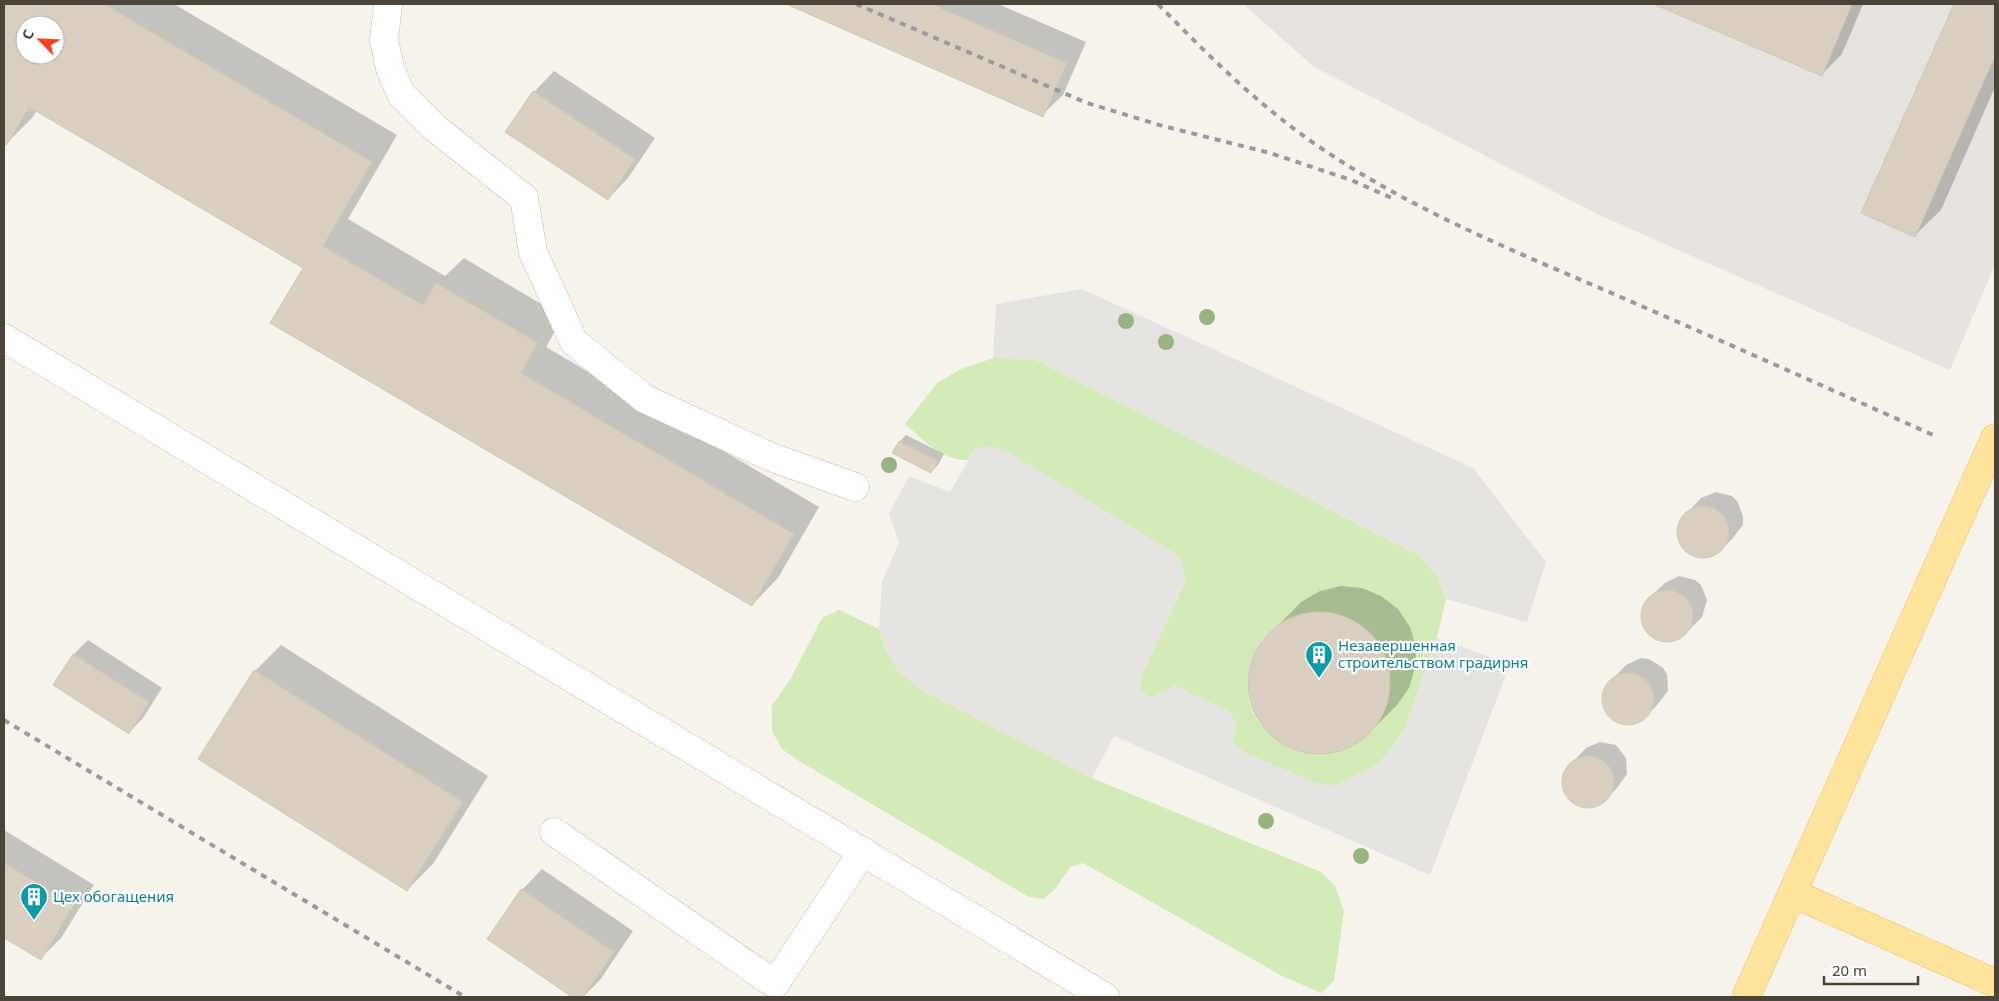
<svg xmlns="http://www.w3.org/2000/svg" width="1999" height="1001" viewBox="0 0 1999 1001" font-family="'Noto Sans',sans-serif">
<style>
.industrial{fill:#e6e2dd}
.green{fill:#d2eab5;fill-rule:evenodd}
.parking{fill:#e5e3e0}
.shadow{fill:#0003;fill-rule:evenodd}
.building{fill:#d8cfc1;stroke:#d3c7b4;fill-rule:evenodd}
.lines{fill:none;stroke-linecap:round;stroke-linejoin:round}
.minor-casing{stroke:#c2bbae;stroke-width:29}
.major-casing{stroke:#e6c16a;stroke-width:29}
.minor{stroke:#fff;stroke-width:28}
.major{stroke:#ffe39c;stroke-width:28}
.rail{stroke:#9a9a9a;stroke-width:4;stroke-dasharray:6 6;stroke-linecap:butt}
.tree{fill:#97b381}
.labels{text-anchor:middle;stroke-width:4.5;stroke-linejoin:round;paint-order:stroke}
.culture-label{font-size:15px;fill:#0d838f;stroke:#fff;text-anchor:start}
</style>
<rect width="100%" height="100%" fill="#f6f3ec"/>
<polygon class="industrial" points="1243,4 1995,4 1995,265 1950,370 1599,215 1314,67"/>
<g class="green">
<path d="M993 358 1034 359 1419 555 1437 576 1446 599 1437 638 1406 725 1392 748 1377 765 1336 785H1322L1244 753 1232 741 1237 727 1161 692 1151 699 1140 690 1142 674 1185 582 975 449 968 460C942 461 924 440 905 424L937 383 961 369ZM1314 612C1328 613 1341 614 1354 621 1416 654 1392 749 1323 754 1299 756 1279 746 1263 728 1238 700 1244 648 1275 627 1287 618 1299 615 1314 612Z"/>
<polygon points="839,610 879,629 886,651 920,689 1092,778 1321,872 1335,886 1344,911 1334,981 1321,993 1282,976 1083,863 1070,867 1056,888 1044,899 1029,897 799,761 782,749 772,731 772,706 791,678 822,618"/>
</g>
<g class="parking">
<polygon points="1082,289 1473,468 1546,562 1527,622 1446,599 1437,576 1419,555 1034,359 993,358 996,304"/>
<polygon points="990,445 1010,453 1175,553 1182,563 1185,582 1142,674 1140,690 1151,699 1174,685 1231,712 1237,727 1232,741 1244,753 1322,785 1336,785 1377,765 1392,748 1406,725 1437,638 1510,664 1430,875 1114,736 1092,778 920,689 898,671 886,651 879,629 882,582 899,542 889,514 909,476 950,492 975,449"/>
</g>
<g class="shadow">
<path d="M4 4H174L397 135 348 219 445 276 464 258 563 317 546 347 819 507 778 578 752 605 305 267 37 110 32 118 6 144 4 143ZM25 25H55V55H25Z"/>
<polygon points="788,4 998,4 1086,42 1063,95 1042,115"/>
<polygon points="1656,4 1863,4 1842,54 1821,75"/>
<polygon points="1956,4 1995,4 1995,87 1941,210 1914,236 1862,213"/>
<polygon points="554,71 655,138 628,178 608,199 534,92"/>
<polygon points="906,435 944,454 938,465 931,472 900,441"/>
<polygon points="1716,492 1732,496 1737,501 1743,516 1743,525 1732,539 1718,553 1710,557 1701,558 1693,555 1686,550 1678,535 1682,519 1701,498"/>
<polygon points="1679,576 1695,580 1701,585 1707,600 1702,617 1688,631 1673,641 1665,642 1656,639 1649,635 1644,627 1642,611 1650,597 1665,583"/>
<polygon points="1341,586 1362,588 1381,596 1398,609 1410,627 1416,647 1415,668 1409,688 1397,705 1370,732 1353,745 1334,752 1313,754 1293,749 1275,739 1261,724 1252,705 1248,684 1251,663 1260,644 1301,602 1320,591"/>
<polygon points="88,640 162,688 143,718 129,732 55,684 74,654"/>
<polygon points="281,645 488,776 433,864 407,890 255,671"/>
<polygon points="1641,658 1649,659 1663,668 1667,674 1668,691 1657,705 1643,720 1626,724 1617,722 1605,710 1603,701 1606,686 1626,665"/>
<polygon points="1600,742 1616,745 1626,758 1627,774 1617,788 1602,803 1594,806 1586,807 1577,805 1570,800 1565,793 1563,784 1566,769 1586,748"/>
<polygon points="4,830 94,885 61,938 41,958 4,936"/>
<polygon points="542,869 633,931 600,980 583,997 574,997 488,939 522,890"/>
</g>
<g class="building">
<path d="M4 4H104L372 162 323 246 423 305 436 283 538 343 521 373 794 534 752 606 270 323 303 268 29 107 6 146 4 145ZM25 25H55V55H25Z"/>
<polygon points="786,4 931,4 1067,63 1043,117"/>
<polygon points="1653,4 1852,4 1822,76"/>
<polygon points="1954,4 1995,4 1995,56 1915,237 1861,213"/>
<polygon points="533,91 635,159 608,200 505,132"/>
<polygon points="899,441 938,461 931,473 892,453"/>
<circle cx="1703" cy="532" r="26"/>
<circle cx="1667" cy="616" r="26"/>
<circle cx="1319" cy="683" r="71"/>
<polygon points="73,654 149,702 129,734 53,685"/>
<polygon points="254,670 463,802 407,891 198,759"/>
<circle cx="1628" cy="699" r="26"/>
<circle cx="1588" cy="782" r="26"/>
<polygon points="4,863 74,905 41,960 4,938"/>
<polygon points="521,889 614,952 583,997 572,997 487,939"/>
</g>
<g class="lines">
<defs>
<g id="minor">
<polyline points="388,4 384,40 390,68 401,94 435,128 524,198 533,252 574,342 645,399 771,457 855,487"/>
<polyline points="4,338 1105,997"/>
<polyline points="554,832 775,984 863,851"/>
</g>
<g id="major">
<polyline points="1792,893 1995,983"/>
<polyline points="1746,997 1995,438"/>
</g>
</defs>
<use href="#minor" class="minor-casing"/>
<use href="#major" class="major-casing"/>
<use href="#minor" class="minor"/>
<use href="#major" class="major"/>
<g class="rail">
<polyline points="856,4 1087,103 1163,126 1270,153 1351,180 1394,199"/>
<path d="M1158 4C1202 49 1247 94 1297 131 1394 203 1507 248 1616 295 1722 341 1828 388 1933 435"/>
<polyline points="4,720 465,997"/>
</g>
</g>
<g class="tree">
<circle cx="1207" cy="317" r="8"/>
<circle cx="1126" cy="321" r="8"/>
<circle cx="1166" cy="342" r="8"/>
<circle cx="889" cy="465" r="8"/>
<circle cx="1266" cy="821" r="8"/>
<circle cx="1361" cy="856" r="8"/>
</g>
<defs>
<symbol id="building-pin" viewBox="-11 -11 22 30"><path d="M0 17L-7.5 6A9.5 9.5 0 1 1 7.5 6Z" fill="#0f9aa8" stroke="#fff"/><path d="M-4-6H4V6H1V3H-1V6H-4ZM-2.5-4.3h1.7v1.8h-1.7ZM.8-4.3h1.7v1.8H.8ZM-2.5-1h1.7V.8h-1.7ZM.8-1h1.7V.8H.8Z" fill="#fff"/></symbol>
</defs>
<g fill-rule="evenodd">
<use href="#building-pin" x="1303" y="639" width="32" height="43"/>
<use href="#building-pin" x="18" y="881" width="32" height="43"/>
</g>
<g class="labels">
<g class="culture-label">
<text x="1338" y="651">Незавершенная<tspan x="1338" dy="17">строительством градирня</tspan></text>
<text x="53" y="902">Цех обогащения</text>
</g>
</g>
<rect width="1999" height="1001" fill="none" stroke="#4b4439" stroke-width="10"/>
<g transform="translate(40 40) rotate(294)"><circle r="24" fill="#ffffff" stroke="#b7b4b0"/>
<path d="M0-4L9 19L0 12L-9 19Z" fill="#fc3f1d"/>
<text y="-8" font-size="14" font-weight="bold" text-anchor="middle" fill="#4b4439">С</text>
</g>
<path d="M1824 976v8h94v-8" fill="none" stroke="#4b4439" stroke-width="2.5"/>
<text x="1832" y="976" font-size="15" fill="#4b4439" stroke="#ffffff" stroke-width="4" paint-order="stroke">20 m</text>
</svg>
